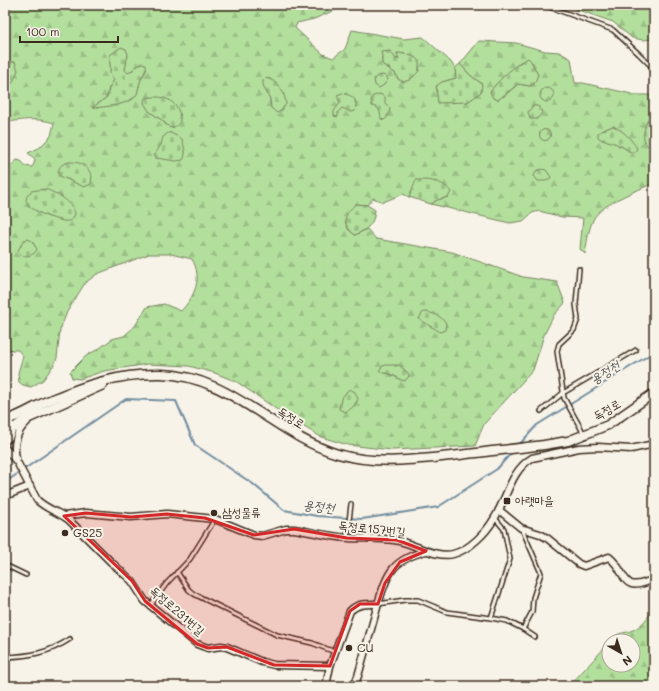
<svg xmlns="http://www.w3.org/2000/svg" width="659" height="691" viewBox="0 0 659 691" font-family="Mali,'Poor Story',sans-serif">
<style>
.forest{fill:url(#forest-firs);stroke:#77845e;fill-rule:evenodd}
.cemetery{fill:url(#cemetery-stones);stroke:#77845e}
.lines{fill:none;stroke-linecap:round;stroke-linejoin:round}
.stream{stroke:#738da0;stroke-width:2}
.service-casing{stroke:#3b2a1e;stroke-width:6}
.minor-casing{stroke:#3b2a1e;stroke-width:9}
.tertiary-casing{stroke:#3b2a1e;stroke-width:11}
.service{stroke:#f7f3e8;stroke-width:3}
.minor{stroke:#f7f3e8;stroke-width:6}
.tertiary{stroke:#f7f3e8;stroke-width:8}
.marked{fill:#d62828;fill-opacity:0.2;stroke:#d62828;stroke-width:3;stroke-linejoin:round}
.poi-dot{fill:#3b2a1e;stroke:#f7f3e8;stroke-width:1.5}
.labels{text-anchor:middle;stroke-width:4;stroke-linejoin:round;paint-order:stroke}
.street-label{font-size:12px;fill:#3b2a1e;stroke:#f7f3e8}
.poi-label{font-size:12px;fill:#3b2a1e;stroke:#f7f3e8;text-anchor:start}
.water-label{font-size:13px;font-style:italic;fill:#525354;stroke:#f7f3e8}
</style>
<defs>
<pattern id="forest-firs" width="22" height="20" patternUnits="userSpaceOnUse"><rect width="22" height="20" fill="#b3df9d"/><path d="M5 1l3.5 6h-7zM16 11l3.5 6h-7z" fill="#9bc087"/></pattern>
<pattern id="cemetery-stones" width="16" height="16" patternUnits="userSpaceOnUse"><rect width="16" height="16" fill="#b3df9d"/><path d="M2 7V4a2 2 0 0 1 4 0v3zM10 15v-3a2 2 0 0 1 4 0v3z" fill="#9bc087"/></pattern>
</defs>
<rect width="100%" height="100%" fill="#f7f3e8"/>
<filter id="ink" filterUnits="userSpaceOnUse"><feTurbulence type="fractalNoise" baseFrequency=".025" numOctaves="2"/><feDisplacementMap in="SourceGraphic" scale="8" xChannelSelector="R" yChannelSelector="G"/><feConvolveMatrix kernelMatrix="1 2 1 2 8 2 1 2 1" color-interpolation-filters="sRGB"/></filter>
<g filter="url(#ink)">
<g class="forest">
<path d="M5 5H347L314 19 297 23 295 28 323 54 333 58 345 49 352 30 404 39 423 37 450 61 455 68 456 78 442 82 482 84 470 75 460 64 479 41 516 43 545 51 559 52 571 59 575 83H583L636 95H654V112C637 129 650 135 654 151 656 161 654 173 654 183 638 190 600 204 593 220 588 231 587 243 585 254L580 249 583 218 562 217 539 211 532 213 523 221 510 223 431 204 437 200 448 197 416 180 409 197 403 194 383 202 373 198 367 205 356 204 345 221 348 229 355 235 367 229 376 239 452 252 523 277 557 282 565 303 554 315 544 335 533 370 484 424 475 446 392 450 348 445 321 437 289 418 237 382 215 373 189 366 148 364 104 371 80 379 72 378 70 372 86 356 100 348 112 339 124 336 135 326 147 307 164 304 181 311C195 296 203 278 192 259L171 254H149L97 274 85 283 67 312 60 330 57 358 53 366 43 380 31 387 23 385 19 382 18 373 23 356 18 350H5V171L17 160 21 161 26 166 32 167 34 164 35 159 28 153 39 148 51 136 54 123C39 118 21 119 5 123V91L8 88 14 62 5 63ZM126 49 127 54 125 70 129 74 142 63 147 69 140 81 138 90 133 99 120 104 93 108 107 97 109 88 114 80 110 73 111 66 109 60ZM397 53 419 66V71L411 79 404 82 398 79 395 73 382 64V56L399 59ZM528 59 531 61 538 75 530 86 518 84 503 97 494 86 520 62ZM269 78 278 86 284 95 271 108 270 99 265 89ZM170 100 181 115 166 125 163 121 149 111ZM613 126 623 132 630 152C621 145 613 141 602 140L601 131ZM175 135C180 139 185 146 185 153L163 158H156C157 145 165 142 175 135ZM51 192 69 203 60 219 46 216 36 209ZM399 365 408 373 401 380 390 374Z"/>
<polygon points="564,5 654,5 654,39 643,40 632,38 613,22"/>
<path d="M654 609V686H569L609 643V665H633V641H611C620 630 622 635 633 630 642 626 648 617 654 609Z"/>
</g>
<g class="cemetery">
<path d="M121 47 126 49 128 54 125 70 128 73 142 63 146 64C147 71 142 75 140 82 139 86 138 90 137 94 131 105 104 107 92 108L107 97 109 88 114 80 110 73C111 66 109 61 110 55Z"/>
<path d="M390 51 396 59H399L397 53C405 53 412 56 419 60V71L411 79 404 82 398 79 395 73 382 64V56L381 52Z"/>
<path d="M528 58 531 61 538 75 534 84 530 86 518 84 498 100 493 98 490 92C496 82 517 63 528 58Z"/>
<path d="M15 62 18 70C15 78 12 86 5 91V63Z"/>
<polygon points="460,64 470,75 482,84 481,92 468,102 438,103 436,86 442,82 456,78 455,68"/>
<polygon points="382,75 386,76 388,79 384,85 379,88 375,85 374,79 377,76"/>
<path d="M265 78C278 80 285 93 286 104L282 110 277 113 271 108 270 99 263 85V80Z"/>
<circle cx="547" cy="95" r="7"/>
<path d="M342 93C354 96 358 99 355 111L350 112 347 110 342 108 338 112V117L334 116V111L340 103 337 95Z"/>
<path d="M380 94 385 97V103L390 108C389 114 389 117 384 120L381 119C380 112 380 107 372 106L371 100 373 96Z"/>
<path d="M153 97C159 97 164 97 169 100 180 106 187 126 170 128L163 121 149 111 144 103 145 98Z"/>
<polygon points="533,106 538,106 541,109 542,113 537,119 530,119 528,112"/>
<path d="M654 112V150H653C651 148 648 147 646 144 640 135 647 118 654 112Z"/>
<path d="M613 126C624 131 630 138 637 148L635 152H630C624 147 618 144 611 142 606 140 602 141 598 137V133L601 131Z"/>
<circle cx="545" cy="135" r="5.5"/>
<path d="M168 133H171L182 139C184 146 187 154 183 160L176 161 156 158 154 155 161 145 163 137Z"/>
<path d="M69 162C82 162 86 165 92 176L91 184 84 187 60 176 58 172C60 165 62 164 69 162Z"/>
<path d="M542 169 546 170 551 177C548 182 544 181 538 181L534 176 536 171Z"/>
<path d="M416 180C430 180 442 180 451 192L448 197 437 200 431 204 409 197Z"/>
<path d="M45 189C56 193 73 201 75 214 74 217 72 220 69 221 61 223 35 212 29 206 29 206 26 201 26 200L27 196 31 191Z"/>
<path d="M356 204 367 205 375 210C374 225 367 229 355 235 341 223 343 215 356 204Z"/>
<path d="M28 239 32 241 37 249C34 256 27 257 21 255L18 250 24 240Z"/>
<path d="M423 312C432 312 441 316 446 323L445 330 440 332C433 327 425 324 419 319Z"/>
<path d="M386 365H399L408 373 409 376 405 381C399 380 398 377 392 375 387 372 384 375 379 370L383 366Z"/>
<path d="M349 389 355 392 358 399C355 405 352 409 345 412L339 409 341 399Z"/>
</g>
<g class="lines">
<g class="stream">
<polyline points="518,446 537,425 654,352"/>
<polyline points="5,481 10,479 126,399 176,401 195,445 253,484 284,510 317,516 362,519 438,507 497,469 512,452"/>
</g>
<defs>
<g id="service">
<polyline points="544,5 613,30 639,54 654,69"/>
<polyline points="579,269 576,304 578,319 574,330 559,344 557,351 564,398 584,434"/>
<polyline points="541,411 563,393 636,350"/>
<polyline points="522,529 541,573 533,598 532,612 523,629"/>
<polyline points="347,538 351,504"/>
<polyline points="5,565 26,575"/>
<polyline points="177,572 189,590 194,594 277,635 312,643 335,652"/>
<polyline points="378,604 405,600 418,600 447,612 491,618 507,621 523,629 535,637"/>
<polyline points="150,606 167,583 190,559 215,519"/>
<polyline points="491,618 510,559 504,529 495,518"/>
<path d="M5 657C30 656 49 653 70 639"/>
</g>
<g id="minor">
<path d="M5 448 17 462 37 500C46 509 59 512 69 520L111 562 132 581 145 601 197 644 208 648 221 646 227 647 262 662 274 665 330 666"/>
<path d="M16 458C13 444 16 432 27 422"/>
<polyline points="5,496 30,486"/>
<path d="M499 510 521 528 540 534 547 538 579 564 584 566 609 557C629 573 619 595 654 579"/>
<path d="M64 516 86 513 131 517 167 514 205 518 215 519 254 535 262 536 286 529H294C312 532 331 537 349 538 367 539 388 537 406 543 419 547 439 558 453 554 469 550 486 533 494 519 507 499 510 471 532 458L579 448 598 447 631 449 654 444"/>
<path d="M326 686 330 666 350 611C358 603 367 604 378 604 388 572 392 560 426 551"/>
<polyline points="354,686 358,676 378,604"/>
</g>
<g id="tertiary">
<path d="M6 420C20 416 32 408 45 402 83 386 118 373 161 374 230 375 274 435 338 454 376 465 413 460 451 456 482 452 513 449 544 445L568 441 608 425 654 393"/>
<polyline points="11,430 22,422 29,418 103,385"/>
<path d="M5 440C10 436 12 431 10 425"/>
</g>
</defs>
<use href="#service" class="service-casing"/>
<use href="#minor" class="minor-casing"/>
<use href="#tertiary" class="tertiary-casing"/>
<use href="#service" class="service"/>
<use href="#minor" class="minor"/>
<use href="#tertiary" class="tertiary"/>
</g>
</g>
<path class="marked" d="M86 513 131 517 167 514 205 518 254 535 294 529 347 538 397 540 426 551 400 562 385 583 378 604H360L350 611 330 666 274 665 227 647 208 648 197 644 145 601 132 581 64 516Z"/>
<g class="poi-dot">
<rect x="503" y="497" width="8" height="8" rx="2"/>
<circle cx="214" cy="513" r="4"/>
<circle cx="65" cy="533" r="4"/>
<circle cx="349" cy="648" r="4"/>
</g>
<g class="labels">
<g class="street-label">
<text transform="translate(607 410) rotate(-30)" y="4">독정로</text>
<text transform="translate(291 418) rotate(32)" y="4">독정로</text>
<text transform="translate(372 529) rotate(6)" y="4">독정로157번길</text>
<text transform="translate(177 611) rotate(41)" y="4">독정로231번길</text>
</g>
<g class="poi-label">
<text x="515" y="505">아랫마을</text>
<text x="222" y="517">삼성물류</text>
<text x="73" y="537">GS25</text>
<text x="357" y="652">CU</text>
</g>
<g class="water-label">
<text transform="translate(605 372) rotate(-32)" y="5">용정천</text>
<text transform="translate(319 506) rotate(7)" y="5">용정천</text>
</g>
</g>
<rect width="659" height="691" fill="none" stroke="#f7f3e8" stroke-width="20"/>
<rect x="10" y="10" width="639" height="671" fill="none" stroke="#3b2a1e" stroke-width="1.5" filter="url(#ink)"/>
<g transform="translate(621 653) rotate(141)"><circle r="19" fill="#f7f3e8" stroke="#aca397"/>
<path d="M0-3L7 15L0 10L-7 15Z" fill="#3b2a1e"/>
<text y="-6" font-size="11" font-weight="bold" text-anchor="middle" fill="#3b2a1e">N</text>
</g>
<path d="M20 36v6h98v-6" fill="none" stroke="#3b2a1e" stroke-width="2"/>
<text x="26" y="36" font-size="12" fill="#3b2a1e" stroke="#f7f3e8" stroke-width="3" paint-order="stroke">100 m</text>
</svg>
